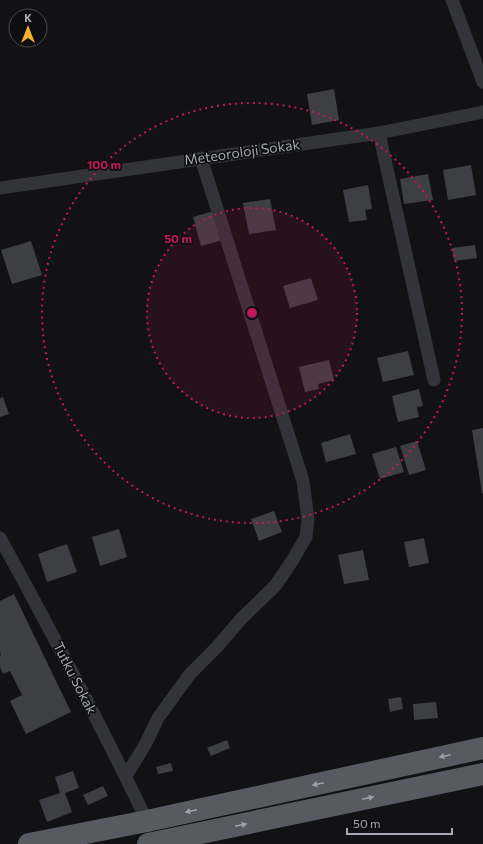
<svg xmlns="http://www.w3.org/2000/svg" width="483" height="844" viewBox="0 0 483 844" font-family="Commissioner,sans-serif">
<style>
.building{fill:#3e3f44}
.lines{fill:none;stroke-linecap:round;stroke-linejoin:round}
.minor{stroke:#333439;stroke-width:13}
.trunk{stroke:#585a61;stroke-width:22}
.oneway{fill:#9ca1ad}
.ring{fill:none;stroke:#c2185b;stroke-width:2;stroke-dasharray:2 4}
.labels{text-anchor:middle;stroke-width:3.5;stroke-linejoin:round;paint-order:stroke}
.street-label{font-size:14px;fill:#a4a9b5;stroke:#0e0d0f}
.centre{fill:#c2185b;stroke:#0e0d0f;stroke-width:2}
.ring-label{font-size:12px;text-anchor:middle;font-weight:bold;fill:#c2185b;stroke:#0e0d0f;stroke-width:3.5;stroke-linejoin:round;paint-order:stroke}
</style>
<rect width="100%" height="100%" fill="#121214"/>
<g class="building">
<polygon points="334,89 339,120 312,125 307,94"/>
<polygon points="471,165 476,195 448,200 443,170"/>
<polygon points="428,174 433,200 404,204 400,179"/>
<polygon points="368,185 372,209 365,210 367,220 349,222 343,190"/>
<polygon points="270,199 276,230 249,234 243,203"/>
<polygon points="217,210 226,239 201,246 193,217"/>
<polygon points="31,241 42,275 12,284 1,250"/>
<polygon points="475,245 477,258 454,261 452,248"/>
<polygon points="311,278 318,300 290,308 283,286"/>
<polygon points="408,351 414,375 383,382 377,358"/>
<polygon points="329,360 334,380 318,384 319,389 305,392 299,367"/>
<polygon points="419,389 423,406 417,407 419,417 398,422 392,396"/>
<polygon points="3,397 9,414 0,417 0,398"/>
<polygon points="483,428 483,493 482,493 472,430"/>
<polygon points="350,434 356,454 326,462 321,443"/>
<polygon points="417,441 426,470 409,475 400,446"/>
<polygon points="396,447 404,472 380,479 372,454"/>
<polygon points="274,511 282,532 259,541 251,519"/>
<polygon points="119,529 127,557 100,566 92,537"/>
<polygon points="424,538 429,563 409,567 404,542"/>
<polygon points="67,544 77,572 47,582 38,554"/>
<polygon points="363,550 369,580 344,584 338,555"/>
<polygon points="14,594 71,712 26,734 10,701 22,695 10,671 3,674 0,667 0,656 1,655 0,652 0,601"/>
<polygon points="401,697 403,709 390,712 388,699"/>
<polygon points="436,702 438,718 414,720 413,704"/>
<polygon points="227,740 230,748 211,756 207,748"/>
<polygon points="171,763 173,771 158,774 156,767"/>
<polygon points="73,771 79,788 65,793 72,812 47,822 39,800 60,793 55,777"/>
<polygon points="103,786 108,796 88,805 83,795"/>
</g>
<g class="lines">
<g class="minor">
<polyline points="452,0 483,82"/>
<polyline points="379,133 434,380"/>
<polyline points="0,188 379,133 483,112"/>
<path d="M0 538C51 631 101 725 147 821L148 826"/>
<polyline points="126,776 146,743 158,718 190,674 217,647 241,619 275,586 292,561 306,537 308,519 303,481 201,158"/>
</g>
<g class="trunk">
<polyline points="29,844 147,821 483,748"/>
<polyline points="148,844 483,774"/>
</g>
</g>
<defs><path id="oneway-solid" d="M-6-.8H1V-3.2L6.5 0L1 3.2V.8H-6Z"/></defs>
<g class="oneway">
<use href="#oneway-solid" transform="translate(445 756) rotate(168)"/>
<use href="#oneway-solid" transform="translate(318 784) rotate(168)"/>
<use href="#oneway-solid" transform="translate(368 798) rotate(-12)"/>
<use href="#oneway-solid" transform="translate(191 811) rotate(168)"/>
<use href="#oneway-solid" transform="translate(241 825) rotate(-12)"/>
</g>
<circle cx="252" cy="313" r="105" fill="#c2185b" fill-opacity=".12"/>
<g class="ring">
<circle cx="252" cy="313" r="105"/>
<circle cx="252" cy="313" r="210"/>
</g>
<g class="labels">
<g class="street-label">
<text transform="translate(242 152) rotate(-8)" y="5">Meteoroloji Sokak</text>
<text transform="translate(75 678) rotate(63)" y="5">Tutku Sokak</text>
</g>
</g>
<circle cx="252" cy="313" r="6" class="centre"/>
<g class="ring-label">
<text x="104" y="169">100 m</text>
<text x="178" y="243">50 m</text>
</g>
<g transform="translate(28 28)"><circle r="19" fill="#0e0d0f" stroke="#4a4b51"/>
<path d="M0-3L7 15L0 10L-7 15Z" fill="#f1b22e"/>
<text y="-6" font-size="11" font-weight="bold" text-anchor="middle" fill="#a4a9b5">K</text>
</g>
<path d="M347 828v6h105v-6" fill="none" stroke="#a4a9b5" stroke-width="2"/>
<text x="353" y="828" font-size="12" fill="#a4a9b5" stroke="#0e0d0f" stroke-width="3" paint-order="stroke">50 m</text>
</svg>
